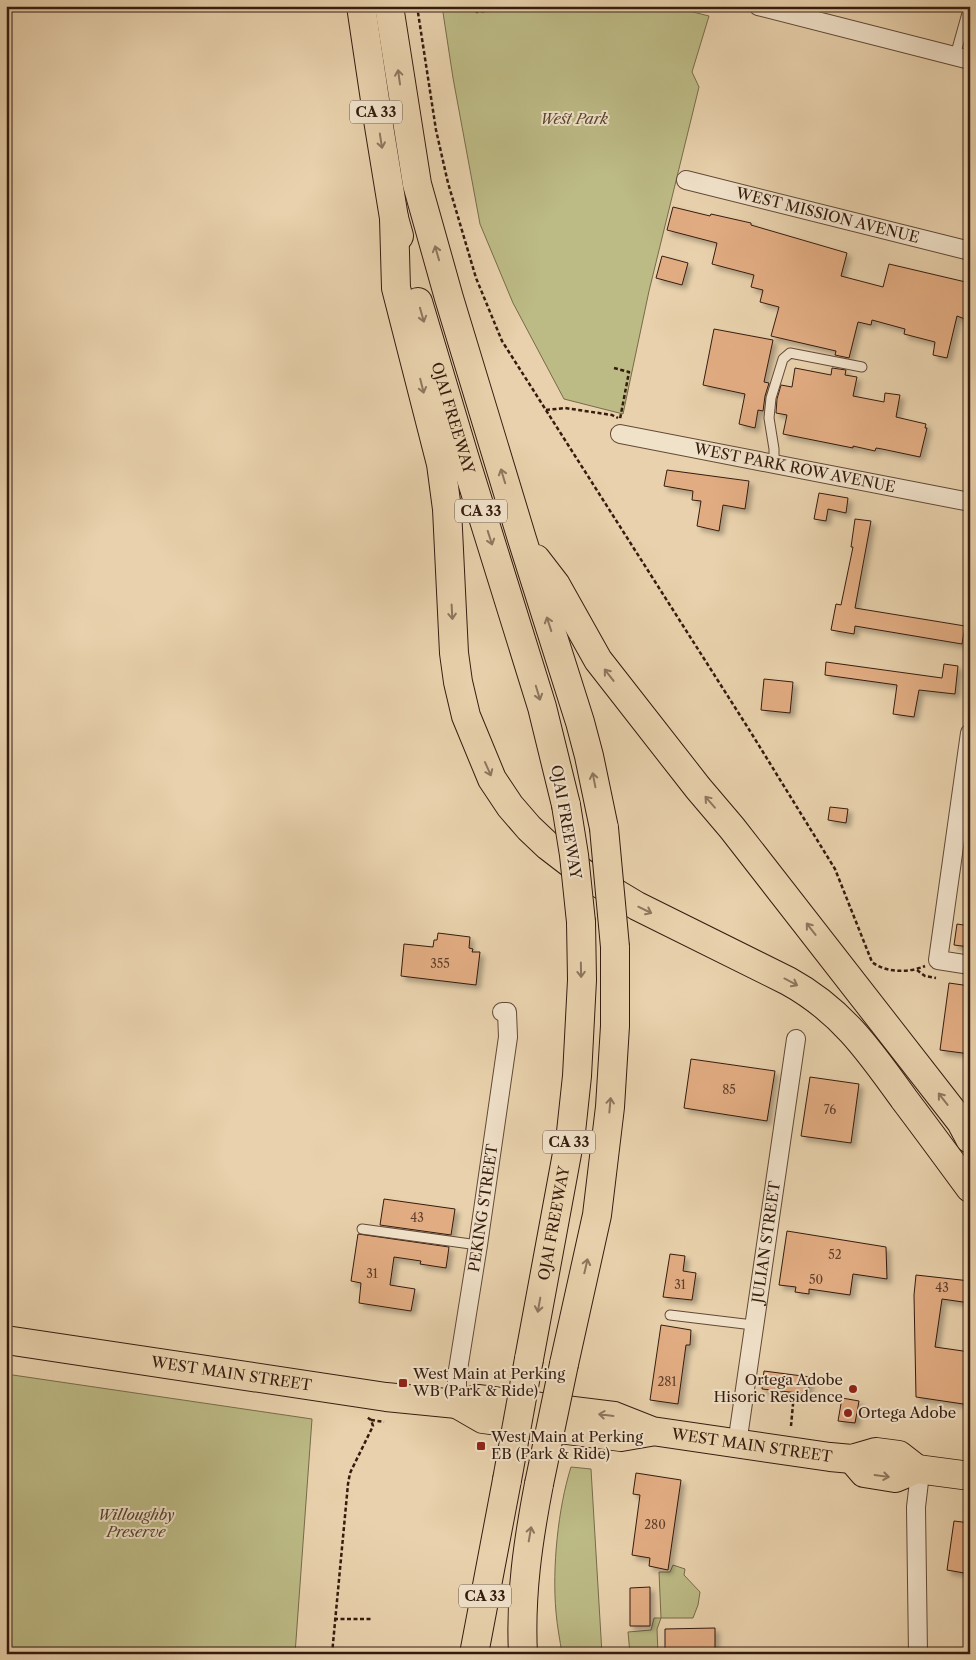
<svg xmlns="http://www.w3.org/2000/svg" width="976" height="1660" viewBox="0 0 976 1660" font-family="'Libre Caslon Text',serif">
<style>
.green{fill:#bcba85;stroke:#786b4a}
.water{fill:#97b7aa;stroke:#70796c}
.building{fill:#e2ac82;stroke:#351c0f;filter:url(#shadow)}
.lines{fill:none;stroke-linecap:round;stroke-linejoin:round}
.service-casing{stroke:#624936;stroke-width:11}
.minor-casing{stroke:#624936;stroke-width:20}
.primary-casing{stroke:#351c0f;stroke-width:30}
.motorway-casing{stroke:#351c0f;stroke-width:30}
.path{stroke:#351c0f;stroke-width:2.5;stroke-dasharray:4 2.5;stroke-linecap:butt}
.service{stroke:#f0e1c9;stroke-width:9}
.minor{stroke:#f0e1c9;stroke-width:18}
.primary{stroke:#e8d1ac;stroke-width:28}
.motorway{stroke:#e8d1ac;stroke-width:28}
.motorway-bridge-casing{stroke:#351c0f;stroke-width:30;stroke-linecap:butt}
.motorway-bridge{stroke:#e8d1ac;stroke-width:28}
.oneway{stroke:#8e765e}
.poi-dot{fill:#8f2418;stroke:#f0e1c9;stroke-width:2}
.labels{text-anchor:middle;stroke-width:4;stroke-linejoin:round;paint-order:stroke}
.number-label{font-size:12px;fill:#60402c}
.shield{fill:#f0e1c9;stroke:#6d5747;stroke-width:1}
.shield-label{font-size:14px;font-weight:bold;fill:#351c0f}
.park-label{font-size:15px;font-style:italic;fill:#57442c;stroke:#f0e1c9}
.street-label{font-size:15px;fill:#351c0f;stroke:#f0e1c9}
.poi-label{font-size:15px;fill:#351c0f;stroke:#f0e1c9;text-anchor:start}
</style>
<defs>
<filter id="shadow"><feDropShadow dx="4" dy="4" stdDeviation="2.5" flood-color="#0004"/></filter>
</defs>
<rect width="100%" height="100%" fill="#e8d1ac"/>
<filter id="stains"><feTurbulence type="fractalNoise" baseFrequency=".004" numOctaves="4"/><feColorMatrix values="0 0 0 0 .2 0 0 0 0 .09 0 0 0 0 .02 0 0 0 .5 -.17"/></filter>
<radialGradient id="worn" r=".72"><stop offset=".6" stop-color="#630" stop-opacity="0"/><stop offset="1" stop-color="#630" stop-opacity=".3"/></radialGradient>
<g class="green">
<polygon points="442,6 669,6 709,16 692,72 699,87 649,291 623,414 564,399 513,303 480,224 453,78"/>
<polygon points="6,1374 312,1419 295,1654 6,1654"/>
<path d="M571 1467 591 1469 602 1654H562C560 1640 557 1626 556 1612 552 1568 558 1508 571 1467Z"/>
<polygon points="673,1565 685,1569 684,1575 700,1592 698,1605 693,1618 661,1618 657,1629 658,1654 630,1654 628,1632 651,1630 654,1618 661,1618 659,1572 670,1572"/>
</g>
<polygon class="water" points="6,1481 9,1497 6,1559"/>
<g class="building">
<polygon points="673,207 710,216 711,214 751,223 751,225 847,253 841,276 883,287 889,264 970,283 970,301 965,319 957,316 947,358 933,355 935,342 904,334 905,329 872,320 871,325 858,322 849,358 835,355 836,351 771,336 779,307 760,302 763,290 751,287 754,275 712,264 717,243 667,230"/>
<polygon points="662,256 688,263 682,285 656,278"/>
<polygon points="714,329 773,340 764,382 769,383 765,396 763,411 758,410 755,428 739,424 745,394 703,385"/>
<polygon points="795,368 831,375 832,368 846,370 845,375 857,377 853,396 884,402 885,393 900,395 896,417 926,424 925,428 927,428 920,457 882,449 876,448 875,451 853,446 853,448 783,434 787,415 776,413 777,399 781,385 792,387"/>
<polygon points="667,470 749,481 745,509 723,505 719,531 697,526 701,501 692,500 693,491 664,486"/>
<polygon points="819,493 848,498 846,513 828,509 826,521 814,519"/>
<polygon points="855,519 871,521 855,608 965,626 962,644 855,626 854,634 831,630 836,604 841,605 853,547 851,547"/>
<polygon points="826,662 942,678 944,664 958,666 955,694 919,690 914,717 893,714 897,685 825,675"/>
<polygon points="764,679 793,682 790,713 761,710"/>
<polygon points="830,807 848,809 846,823 828,820"/>
<polygon points="957,924 970,926 970,947 954,945"/>
<polygon points="438,933 470,937 469,948 473,949 472,952 480,952 476,985 401,976 404,944 433,947 434,940 437,940"/>
<polygon points="949,983 970,986 970,1054 940,1050"/>
<polygon points="691,1059 775,1071 767,1121 684,1108"/>
<polygon points="810,1077 859,1084 851,1143 801,1136"/>
<polygon points="384,1199 455,1209 451,1235 380,1225"/>
<polygon points="787,1231 886,1247 887,1279 853,1274 850,1295 809,1289 809,1294 795,1292 796,1287 779,1285"/>
<polygon points="358,1234 449,1247 446,1268 420,1264 421,1261 394,1257 390,1285 415,1289 411,1311 359,1303 361,1283 351,1281"/>
<polygon points="670,1254 685,1256 683,1271 696,1273 692,1300 663,1297"/>
<polygon points="916,1275 970,1281 970,1303 942,1299 935,1347 970,1352 970,1405 916,1397 914,1295"/>
<polygon points="661,1325 691,1330 690,1345 686,1345 678,1404 650,1400"/>
<polygon points="764,1371 810,1377 808,1394 762,1389"/>
<polygon points="842,1398 859,1401 855,1423 838,1421"/>
<polygon points="636,1473 681,1480 668,1570 649,1566 650,1558 632,1555 640,1495 633,1494"/>
<polygon points="954,1521 970,1523 970,1574 947,1570"/>
<polygon points="650,1587 650,1626 630,1626 630,1588"/>
<polygon points="715,1628 715,1654 665,1654 665,1629"/>
</g>
<g class="lines">
<defs>
<g id="service">
<polyline points="955,56 969,6"/>
<polyline points="774,464 774,449 769,418 771,398 783,359 790,353 862,367"/>
<polyline points="362,1229 478,1245"/>
<polyline points="670,1315 753,1325"/>
</g>
<g id="minor">
<polyline points="758,6 970,60"/>
<path id="s1" d="M686 180 970 251"/>
<path id="s2" d="M620 434 970 502"/>
<polyline points="970,733 938,960 970,965"/>
<path id="s3" d="M457 1404V1376L478 1245 508 1037 507 1012H502"/>
<path id="s4" d="M737 1444 796 1039"/>
<polyline points="917,1469 920,1473 916,1507 918,1654"/>
</g>
<g id="primary">
<path id="s5" d="M6 1340 386 1397 457 1404 478 1399 614 1416 652 1431 830 1457 852 1459 876 1452 899 1455 917 1469"/>
<polyline points="457,1404 483,1419 621,1437 650,1432"/>
<polyline points="852,1459 864,1473 895,1478 917,1469 970,1476"/>
</g>
<g id="motorway">
<polyline points="361,6 378,120 394,218 399,236"/>
<polyline points="389,6 417,184 449,298 522,539 580,722 589,756 604,828"/>
<path d="M394 218 396 288 441 464 447 509 454 653 458 682 466 716 492 779 510 806 529 828 548 846 587 876 637 906 788 981C841 1010 869 1050 904 1099 926 1128 948 1158 970 1188"/>
<path id="s6" d="M418 302 464 456 542 707 566 805"/>
<polyline points="536,559 556,585 598,660 698,788 732,828 961,1122 970,1139"/>
<path id="s7" d="M529 1359 571 1132 577 1076 582 980 581 922"/>
<polyline points="564,1364 597,1215 610,1107 615,1026 615,947"/>
<polyline points="474,1654 507,1480"/>
<path d="M523 1654C520 1596 528 1541 539 1484"/>
</g>
</defs>
<use href="#service" class="service-casing"/>
<use href="#minor" class="minor-casing"/>
<use href="#primary" class="primary-casing"/>
<use href="#motorway" class="motorway-casing"/>
<g class="path">
<path d="M417 6 436 130 448 183 476 278 502 341 750 731 835 869 872 962C886 973 909 973 925 966"/>
<polyline points="470,6 477,12 533,6"/>
<polyline points="614,368 629,372 620,419"/>
<polyline points="546,410 565,408 612,415 618,418"/>
<polyline points="917,970 925,976 936,978"/>
<polyline points="371,1420 384,1422"/>
<polyline points="791,1426 794,1393"/>
<polyline points="334,1619 373,1619"/>
<polyline points="332,1654 348,1484 350,1473 373,1426 371,1420 367,1417"/>
</g>
<use href="#service" class="service"/>
<use href="#minor" class="minor"/>
<use href="#primary" class="primary"/>
<use href="#motorway" class="motorway"/>
<defs>
<g id="motorway-bridge">
<polyline points="566,805 574,855 581,922"/>
<polyline points="604,828 615,947"/>
<polyline points="507,1480 529,1359"/>
<polyline points="539,1484 564,1364"/>
</g>
</defs>
<use href="#motorway-bridge" class="motorway-bridge-casing"/>
<use href="#motorway-bridge" class="motorway-bridge"/>
</g>
<defs><path id="oneway-shaft" d="M-6 0H5M1.5-3L5.5 0L1.5 3" fill="none" stroke-width="1.6" stroke-linecap="round" stroke-linejoin="round" transform="scale(1.25)"/></defs>
<g class="oneway">
<use href="#oneway-shaft" transform="translate(399 77) rotate(-98)"/>
<use href="#oneway-shaft" transform="translate(381 141) rotate(81)"/>
<use href="#oneway-shaft" transform="translate(437 253) rotate(-106)"/>
<use href="#oneway-shaft" transform="translate(422 315) rotate(74)"/>
<use href="#oneway-shaft" transform="translate(422 386) rotate(76)"/>
<use href="#oneway-shaft" transform="translate(503 476) rotate(-107)"/>
<use href="#oneway-shaft" transform="translate(490 538) rotate(72)"/>
<use href="#oneway-shaft" transform="translate(452 612) rotate(87)"/>
<use href="#oneway-shaft" transform="translate(549 624) rotate(-108)"/>
<use href="#oneway-shaft" transform="translate(609 675) rotate(-128)"/>
<use href="#oneway-shaft" transform="translate(538 693) rotate(73)"/>
<use href="#oneway-shaft" transform="translate(488 769) rotate(66)"/>
<use href="#oneway-shaft" transform="translate(594 780) rotate(-101)"/>
<use href="#oneway-shaft" transform="translate(710 802) rotate(-131)"/>
<use href="#oneway-shaft" transform="translate(645 910) rotate(26)"/>
<use href="#oneway-shaft" transform="translate(811 929) rotate(-128)"/>
<use href="#oneway-shaft" transform="translate(581 970) rotate(89)"/>
<use href="#oneway-shaft" transform="translate(791 982) rotate(28)"/>
<use href="#oneway-shaft" transform="translate(943 1099) rotate(-128)"/>
<use href="#oneway-shaft" transform="translate(610 1105) rotate(-85)"/>
<use href="#oneway-shaft" transform="translate(586 1266) rotate(-77)"/>
<use href="#oneway-shaft" transform="translate(539 1305) rotate(100)"/>
<use href="#oneway-shaft" transform="translate(606 1415) rotate(-173)"/>
<use href="#oneway-shaft" transform="translate(882 1476) rotate(8)"/>
<use href="#oneway-shaft" transform="translate(530 1534) rotate(-80)"/>
</g>
<g class="poi-dot">
<rect x="398" y="1378" width="10" height="10" rx="2.5"/>
<circle cx="853" cy="1389" r="5"/>
<circle cx="848" cy="1413" r="5"/>
<rect x="476" y="1441" width="10" height="10" rx="2.5"/>
</g>
<g class="labels">
<g class="number-label">
<text x="440" y="968">355</text>
<text x="729" y="1094">85</text>
<text x="830" y="1114">76</text>
<text x="417" y="1222">43</text>
<text x="835" y="1259">52</text>
<text x="372" y="1278">31</text>
<text x="816" y="1284">50</text>
<text x="680" y="1289">31</text>
<text x="942" y="1292">43</text>
<text x="667" y="1386">281</text>
<text x="655" y="1529">280</text>
</g>
<g class="shield">
<rect x="350" y="100.5" width="52" height="23" rx="4"/>
<rect x="455" y="499.5" width="52" height="23" rx="4"/>
<rect x="543" y="1130.5" width="52" height="23" rx="4"/>
<rect x="459" y="1584.5" width="52" height="23" rx="4"/>
</g>
<g class="shield-label">
<text x="376" y="117">CA 33</text>
<text x="481" y="516">CA 33</text>
<text x="569" y="1147">CA 33</text>
<text x="485" y="1601">CA 33</text>
</g>
<g class="park-label">
<text x="574" y="124">West Park</text>
<text x="136" y="1520">Willoughby<tspan x="136" dy="17">Preserve</tspan></text>
</g>
<g class="street-label">
<text dy="5" stroke="none"><textPath href="#s1" startOffset="146">WEST MISSION AVENUE</textPath></text>
<text dy="5" stroke="none"><textPath href="#s6" startOffset="121">OJAI FREEWAY</textPath></text>
<text dy="5" stroke="none"><textPath href="#s2" startOffset="178">WEST PARK ROW AVENUE</textPath></text>
<text transform="translate(566 822) rotate(80)" y="5">OJAI FREEWAY</text>
<text dy="5" stroke="none"><textPath href="#s3" startOffset="198">PEKING STREET</textPath></text>
<text dy="5" stroke="none"><textPath href="#s7" startOffset="138">OJAI FREEWAY</textPath></text>
<text dy="5" stroke="none"><textPath href="#s4" startOffset="204">JULIAN STREET</textPath></text>
<text dy="5" stroke="none"><textPath href="#s5" startOffset="228">WEST MAIN STREET</textPath></text>
<text dy="5" stroke="none"><textPath href="#s5" startOffset="756">WEST MAIN STREET</textPath></text>
</g>
<g class="poi-label">
<text x="413" y="1379">West Main at Perking<tspan x="413" dy="17">WB (Park &amp; Ride)</tspan></text>
<text x="843" y="1385" text-anchor="end">Ortega Adobe<tspan x="843" dy="17">Hisoric Residence</tspan></text>
<text x="858" y="1418">Ortega Adobe</text>
<text x="491" y="1442">West Main at Perking<tspan x="491" dy="17">EB (Park &amp; Ride)</tspan></text>
</g>
</g>
<rect width="976" height="1660" fill="none" stroke="#e8d1ac" stroke-width="25"/>
<rect x="8" y="8" width="961" height="1645" fill="none" stroke="#351c0f" stroke-width="2.5"/>
<rect x="12" y="12" width="951" height="1635" fill="none" stroke="#351c0f"/>
<rect width="100%" height="100%" filter="url(#stains)"/>
<rect width="100%" height="100%" fill="url(#worn)"/>
</svg>
